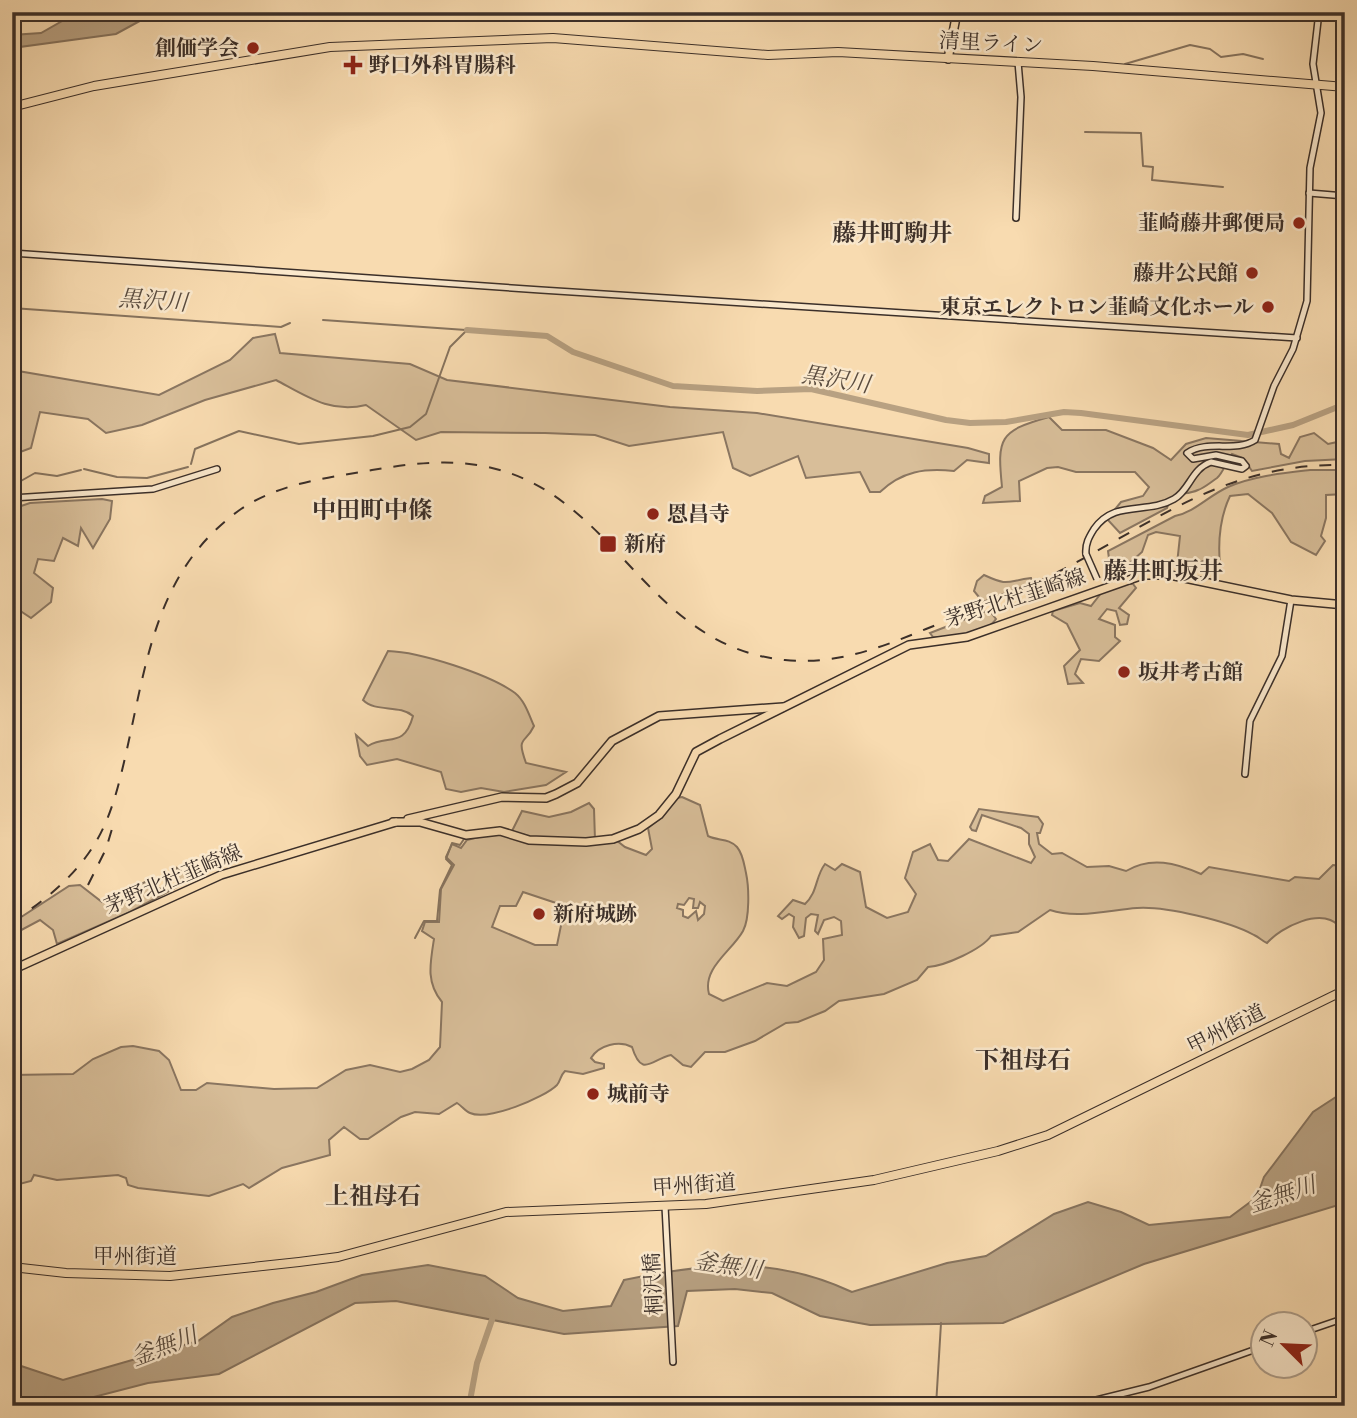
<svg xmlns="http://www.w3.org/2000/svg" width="1357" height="1418" viewBox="0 0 1357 1418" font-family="'Libre Bodoni','Noto Serif JP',serif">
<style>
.green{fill:#d8be99;stroke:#8a7661;stroke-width:2;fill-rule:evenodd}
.water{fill:#b8a182;stroke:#86735e;stroke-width:2}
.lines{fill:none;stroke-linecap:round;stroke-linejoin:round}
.stream{stroke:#86735e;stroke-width:2}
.river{stroke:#b8a182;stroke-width:6}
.secondary-casing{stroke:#3b2f29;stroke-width:8}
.primary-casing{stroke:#3b2f29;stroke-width:10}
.highway-casing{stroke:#3b2f29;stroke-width:10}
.secondary{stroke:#fae8cc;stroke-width:5}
.primary{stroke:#f8dbb0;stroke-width:7}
.highway{stroke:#f8dbb0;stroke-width:8}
.rail{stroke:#3b2f29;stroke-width:2;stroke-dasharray:12 12;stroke-linecap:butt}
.secondary-bridge-casing{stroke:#3b2f29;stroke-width:8;stroke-linecap:butt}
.secondary-bridge{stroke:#fae8cc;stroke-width:5}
.poi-dot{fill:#8f2418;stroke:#fae8cc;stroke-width:2.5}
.labels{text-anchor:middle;stroke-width:5;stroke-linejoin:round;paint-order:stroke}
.street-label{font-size:21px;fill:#3b2f29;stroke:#fae8cc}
.poi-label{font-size:21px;font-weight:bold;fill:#3b2f29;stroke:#fae8cc;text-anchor:start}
.water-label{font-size:23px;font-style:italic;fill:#5a4c3f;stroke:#fae8cc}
.quarter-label{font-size:24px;font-weight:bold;fill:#3b2f29;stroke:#fae8cc}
</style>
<rect width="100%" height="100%" fill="#f8dbb0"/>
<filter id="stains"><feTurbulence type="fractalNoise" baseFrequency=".00286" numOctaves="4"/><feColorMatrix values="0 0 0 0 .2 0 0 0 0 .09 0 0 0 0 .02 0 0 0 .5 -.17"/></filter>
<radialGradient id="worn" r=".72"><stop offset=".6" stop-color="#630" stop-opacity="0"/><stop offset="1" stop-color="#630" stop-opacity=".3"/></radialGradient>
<g class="green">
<path d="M275 334 280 353 410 364 447 380 670 407 757 413 968 448 989 454V463L967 460 954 471C925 468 902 471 880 492H870L860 472 806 478 798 456 750 476 733 468 723 432 629 446 595 435 545 433 441 432 416 440 366 405C331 414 306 396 276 380L205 400 142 425 106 433 88 419 40 412 31 448 12 455V370L159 395 230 360 253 338Z"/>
<path d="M1049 417 1062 430H1106L1153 448 1171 460 1186 444 1206 438 1279 444 1281 454 1289 458 1300 437 1314 433 1328 444 1337 442 1345 430V459L1305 461 1252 471 1243 458 1232 454C1226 461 1224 472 1217 478 1211 482 1204 488 1198 490 1183 497 1173 488 1167 508L1120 533 1107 519 1121 502 1143 496 1149 487 1135 472H1076L1058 467 1047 468 1019 481 1020 501 983 503 985 496 1002 487C997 438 999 431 1049 417Z"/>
<path d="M1310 470H1345V494L1326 495V518L1321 536 1325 541 1316 555 1291 542 1272 513 1248 494 1230 496C1220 517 1218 543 1220 565L1206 560 1184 568 1177 564 1180 536 1156 532 1148 535 1142 552 1124 568 1110 566 1108 551 1175 516C1195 512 1208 496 1228 487 1253 476 1284 473 1310 470Z"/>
<polygon points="102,499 112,501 110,519 93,548 81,528 78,546 63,538 54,561 38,559 34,573 53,588 51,602 31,618 13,606 12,509 30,503"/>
<path d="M984 575C1010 587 1006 581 1031 578L1032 583 983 602 974 591 977 581Z"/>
<polygon points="1126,584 1133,584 1136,588 1119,608 1129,615 1127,624 1120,625 1116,611 1107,609 1099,619 1115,625 1115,637 1120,641 1099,661 1081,659 1075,674 1083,683 1068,684 1064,666 1080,650 1067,624 1052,615 1053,611 1080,603 1091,606 1102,592"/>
<path d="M989 610 996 619C985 635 951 638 933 637L930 633Z"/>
<path d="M388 651C420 652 489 674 515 693 525 701 529 715 534 726 525 745 516 735 526 763L566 772 546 785 504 792 481 788 461 792 446 789 441 772 397 759 367 765 360 756 356 735 368 746C388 734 404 749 413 716 399 704 376 713 363 700Z"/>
<path d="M682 797 700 805 708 836C718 841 729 838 737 847 743 854 744 864 746 873 749 887 750 918 743 931 732 951 702 968 709 994L723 1001 767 983 787 986 816 972 824 960 823 939 842 935 841 921 834 917 824 920 818 934 815 931 818 915 811 914 806 918 804 936 799 938 793 927 794 917 789 914 782 919 778 916 793 900 805 904C818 892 815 877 825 864L835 870 842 864 860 872 866 907 887 918 908 912 916 894 905 878 913 852 930 844 938 860 948 861 969 839 1031 863 1035 857 1029 844V834L1021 828 982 815 976 831 972 830 970 827 979 809 1038 817 1043 824 1040 833H1037L1039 844 1052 854 1062 853 1087 867 1109 866 1126 871C1151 856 1176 863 1201 874L1209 867 1289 881 1295 877 1319 879 1333 865 1345 866V920L1339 926C1321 907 1281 927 1267 943 1262 941 1259 937 1254 935 1229 921 1165 906 1137 908 1109 910 1077 919 1050 910L1018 932 991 936C982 949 945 966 928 967L917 980 884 994 839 1001 825 1011 798 1022 786 1023 755 1041 725 1052H705L691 1067 683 1065 671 1055C652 1059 642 1079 632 1047 619 1040 599 1045 591 1058L595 1062 604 1064V1068L583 1074 565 1071C560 1076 561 1080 557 1085 544 1098 488 1121 470 1113 465 1111 462 1106 457 1103L439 1114 415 1112 401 1117 368 1139H360L344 1127 329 1140 330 1155 282 1168 249 1188 243 1184 209 1196 138 1188 128 1185 126 1178 118 1175 57 1180 34 1175 31 1181 12 1186V1075L73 1074 93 1059 121 1047 133 1046 159 1051 169 1060 181 1090H196L207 1083 274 1089 317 1088 346 1070 370 1065 400 1072 412 1069 429 1060 440 1047 442 1002C426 983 430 964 434 939L422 931 425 922H439L441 889 454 865 446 857 452 844 461 848 467 840 495 833 527 841 616 840 625 847 646 855 652 849 648 828 662 817 677 798ZM523 892 565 906 557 945H535L492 927 500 906H516ZM689 898 694 899 693 908H698L700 902 705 906 704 914 698 920 696 911 688 918 683 916V910L677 908 678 904 684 905Z"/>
<polygon points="589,803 594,809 595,840 528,838 512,831 522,811 549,817 571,812"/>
<polygon points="177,868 187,874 188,881 130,912 57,944 53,930 40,920 12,935 12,923 69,886 80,885 102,902 145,882 166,891 177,885"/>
</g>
<g class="water">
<polygon points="78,12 164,12 147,17 116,34 12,48 12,35 41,33"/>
<path d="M1345 1091V1203L1144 1264 1003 1323 870 1325 820 1316 772 1293 735 1289 687 1291 678 1326 564 1334 396 1301 355 1303 219 1374 148 1383 59 1406H12V1363L63 1380 198 1341 232 1317 273 1303 316 1292 362 1275 428 1265 485 1276 518 1298 563 1311 611 1306 624 1280C706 1263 773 1255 852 1292L947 1263 986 1256 1054 1214 1088 1202 1121 1212 1149 1225 1230 1217 1257 1197 1264 1177 1313 1112Z"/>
</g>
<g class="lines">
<g class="stream">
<polyline points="1125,64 1190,45 1210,49 1221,57 1243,54 1263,59"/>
<polyline points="1085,132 1141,133 1143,166 1153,167 1152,180 1223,187"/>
<polyline points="12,308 281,327 290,323"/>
<polyline points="323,320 466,330"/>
<polyline points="191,464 195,449 239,431 299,444 373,436 410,427 426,414 450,347 467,330"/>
<polyline points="84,469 117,477 147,478 188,467"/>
<polyline points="12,486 35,473 57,476 81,470"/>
<polyline points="415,938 424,921 437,921 440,890 452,865 446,859 452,843 460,845 464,839 471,838"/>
<polyline points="936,1406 941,1323"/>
</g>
<g class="river">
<polyline points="467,330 547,336 573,352 673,386 757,391 811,389 946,420 970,423 1006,422 1064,412 1081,413 1248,435 1293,425 1345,404"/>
<polyline points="469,1406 477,1363 494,1314"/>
</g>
<defs>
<g id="secondary">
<polyline points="1309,193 1345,196"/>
<polyline points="1016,218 1021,97 1018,62"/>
<polyline points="12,253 541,290 1297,338"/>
<polyline points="12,498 153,489 217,469"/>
<path d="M1086 554C1085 544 1089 537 1094 529 1115 499 1147 515 1174 499 1190 490 1191 469 1211 462L1242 469 1246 466 1242 461 1216 455 1193 459 1187 453C1209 439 1235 453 1255 440L1274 386 1293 349 1307 301 1310 168 1321 113 1313 64 1319 12"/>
<polyline points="1245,774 1250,721 1282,656 1291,600"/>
<polyline points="665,1206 673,1362"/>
<polyline points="1304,1332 1345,1318"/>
<polyline points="1072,1406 1149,1387 1262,1347"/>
</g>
<g id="primary">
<polyline points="948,59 957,12"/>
<polyline points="408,819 502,797 546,798 556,794 577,783 612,741 659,716 783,707"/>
<polyline points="393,822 420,822 466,835 500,831 529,840 586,842 613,839 639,829 659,815 676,794 696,752 720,739 909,645 967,637 1143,575 1170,575 1291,600 1345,605"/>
<polyline points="12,970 221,875 396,822"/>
</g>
<g id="highway">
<polyline points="12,107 94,86 330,47 553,38 768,55 838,52 1093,66 1345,87"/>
<polyline points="12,1267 66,1273 170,1276 299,1262 338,1257 506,1212 706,1204 874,1180 998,1151 1048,1135 1345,990"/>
</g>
</defs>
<use href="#secondary" class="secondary-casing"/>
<use href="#primary" class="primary-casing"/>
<use href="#highway" class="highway-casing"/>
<use href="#secondary" class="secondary"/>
<use href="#primary" class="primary"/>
<use href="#highway" class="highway"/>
<g class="rail">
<polyline points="88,885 106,849 115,819"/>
<path d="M12 922C41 903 68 882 88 854 109 825 117 792 125 758 147 662 155 570 241 509 280 483 327 478 372 470 408 464 446 459 483 466 617 491 643 646 785 660 836 665 880 648 926 629 976 609 1027 589 1075 563 1168 513 1233 463 1345 465"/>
</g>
<defs>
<polyline id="secondary-bridge" points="1086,554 1097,579"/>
</defs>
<use href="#secondary-bridge" class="secondary-bridge-casing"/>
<use href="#secondary-bridge" class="secondary-bridge"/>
</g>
<g class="poi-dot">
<circle cx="253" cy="48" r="7"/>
<path d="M349.5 54.5h7v7h7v7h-7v7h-7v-7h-7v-7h7z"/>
<circle cx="1299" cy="223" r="7"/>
<circle cx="1252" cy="273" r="7"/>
<circle cx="1268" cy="307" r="7"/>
<circle cx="653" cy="514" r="7"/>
<rect x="599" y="535" width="18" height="18" rx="3.5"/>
<circle cx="1124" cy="672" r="7"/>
<circle cx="539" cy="914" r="7"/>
<circle cx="593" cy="1094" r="7"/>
</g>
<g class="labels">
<g class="street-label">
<text transform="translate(991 43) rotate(3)" y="7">清里ライン</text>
<text transform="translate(1015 598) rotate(-18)" y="7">茅野北杜韮崎線</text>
<text transform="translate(173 879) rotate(-23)" y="7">茅野北杜韮崎線</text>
<text transform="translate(1226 1029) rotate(-27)" y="7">甲州街道</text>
<text transform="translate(694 1185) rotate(-4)" y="7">甲州街道</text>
<text x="135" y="1263">甲州街道</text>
<text transform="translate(653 1284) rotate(-93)" y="7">桐沢橋</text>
</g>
<g class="poi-label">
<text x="239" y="55" text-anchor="end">創価学会</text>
<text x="369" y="72">野口外科胃腸科</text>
<text x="1285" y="230" text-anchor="end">韮崎藤井郵便局</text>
<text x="1238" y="280" text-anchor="end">藤井公民館</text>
<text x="1254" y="314" text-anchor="end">東京エレクトロン韮崎文化ホール</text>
<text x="667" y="521">恩昌寺</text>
<text x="624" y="551">新府</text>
<text x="1138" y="679">坂井考古館</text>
<text x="553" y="921">新府城跡</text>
<text x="607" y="1101">城前寺</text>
</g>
<g class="water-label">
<text transform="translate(153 300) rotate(4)" y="8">黒沢川</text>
<text transform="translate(836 379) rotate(9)" y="8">黒沢川</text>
<text transform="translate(1282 1194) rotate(-18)" y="8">釜無川</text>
<text transform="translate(728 1265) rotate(8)" y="8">釜無川</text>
<text transform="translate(164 1346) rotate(-21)" y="8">釜無川</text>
</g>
<g class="quarter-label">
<text x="892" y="241">藤井町駒井</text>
<text x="372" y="518">中田町中條</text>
<text x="1163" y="579">藤井町坂井</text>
<text x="1023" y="1068">下祖母石</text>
<text x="373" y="1204">上祖母石</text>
</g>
</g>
<rect width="1357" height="1418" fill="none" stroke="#f8dbb0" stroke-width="42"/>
<rect x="14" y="14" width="1329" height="1390" fill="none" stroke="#3b2f29" stroke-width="3.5"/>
<rect x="21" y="21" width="1315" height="1376" fill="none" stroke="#3b2f29" stroke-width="2"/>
<g transform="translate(1284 1345) rotate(294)"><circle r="33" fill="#fae8cc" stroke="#ae9e8b" stroke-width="2"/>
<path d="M0-5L12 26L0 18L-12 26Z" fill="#8f2418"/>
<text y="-10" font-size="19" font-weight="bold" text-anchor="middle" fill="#3b2f29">N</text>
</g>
<rect width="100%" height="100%" filter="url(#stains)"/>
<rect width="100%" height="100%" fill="url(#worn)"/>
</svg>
